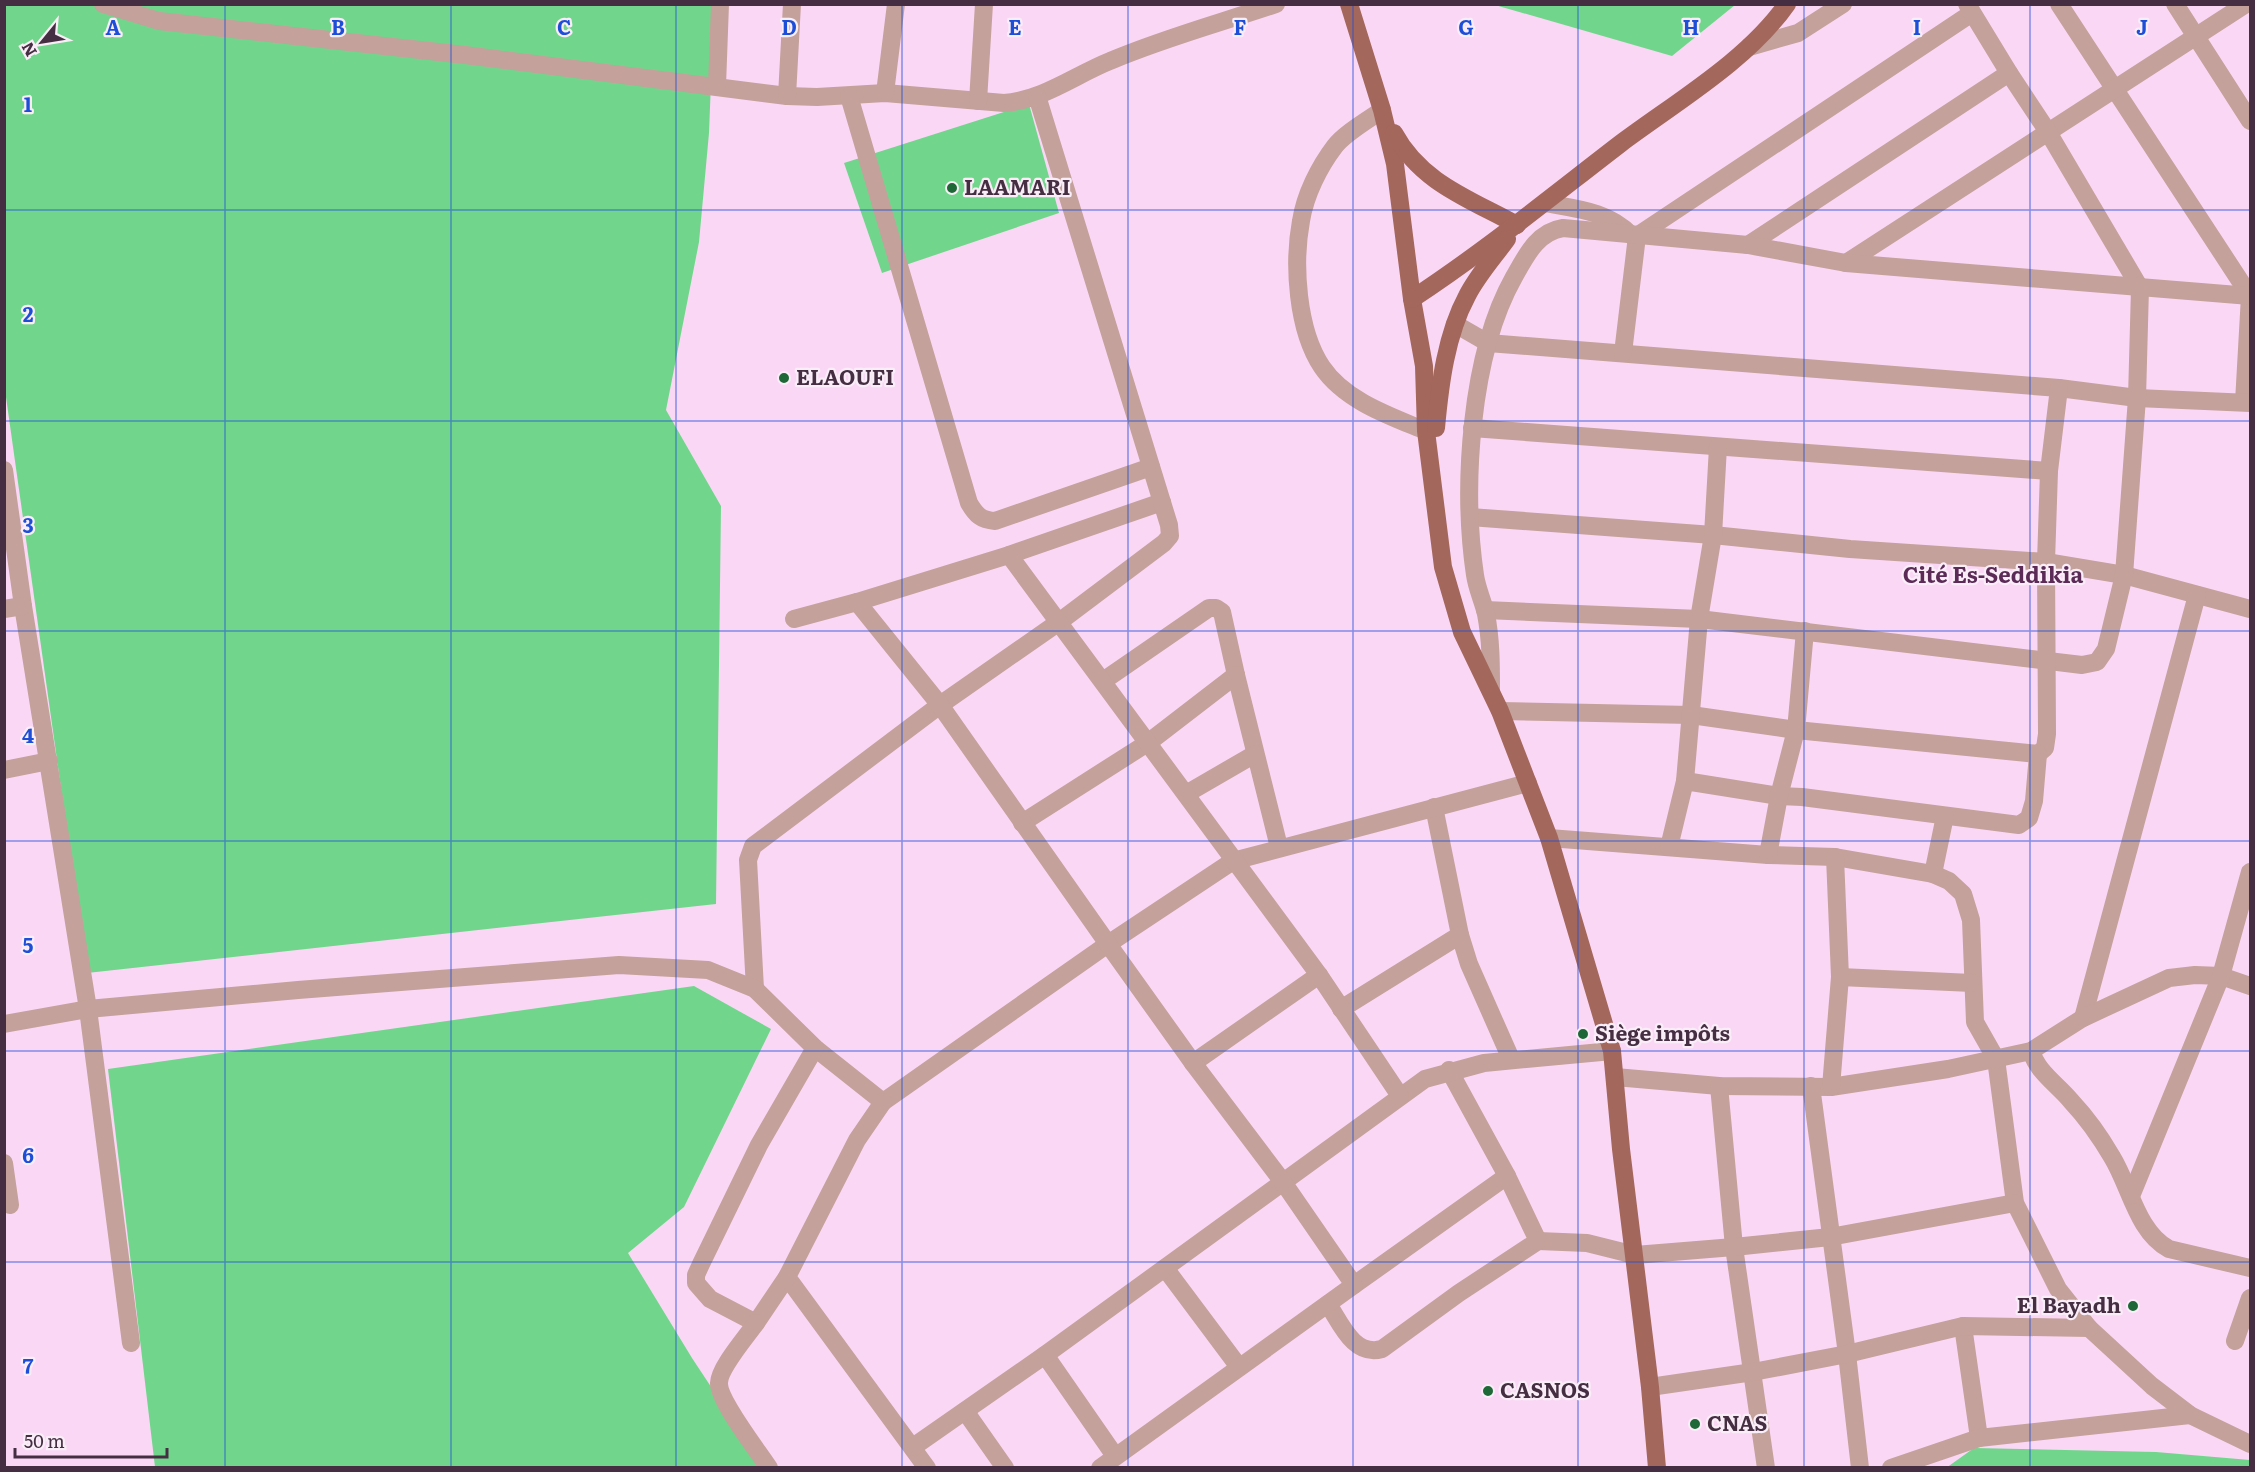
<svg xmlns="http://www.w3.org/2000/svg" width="2255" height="1472" viewBox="0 0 2255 1472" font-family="Literata,serif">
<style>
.green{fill:#71d68c}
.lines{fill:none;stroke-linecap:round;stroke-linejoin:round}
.minor{stroke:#c4a19a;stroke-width:18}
.major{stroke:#a4675c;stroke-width:18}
.grid{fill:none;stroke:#1d4ed8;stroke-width:1.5;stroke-opacity:0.55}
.poi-dot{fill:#1d6836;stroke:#f9edf7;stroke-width:2}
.labels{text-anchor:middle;stroke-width:4.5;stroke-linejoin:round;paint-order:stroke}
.poi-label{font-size:21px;font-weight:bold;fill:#452e42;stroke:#f9edf7;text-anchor:start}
.neighbourhood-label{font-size:22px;font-weight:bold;fill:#5b2a57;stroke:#f9edf7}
.grid-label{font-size:20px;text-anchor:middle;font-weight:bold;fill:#1d4ed8;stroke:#f9edf7;stroke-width:4.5;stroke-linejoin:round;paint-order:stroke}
</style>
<rect width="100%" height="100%" fill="#fbd7f6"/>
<g class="green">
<polygon points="4,5 714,5 709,133 699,242 666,410 721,506 716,904 87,973 5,390"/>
<polygon points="1495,5 1735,5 1672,56"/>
<polygon points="1029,104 1059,213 882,273 844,163"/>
<polygon points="694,986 771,1029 684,1207 628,1253 692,1358 764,1467 155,1467 108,1069"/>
<polygon points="1974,1448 2156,1452 2250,1460 2250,1468 1946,1468"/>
</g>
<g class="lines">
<g class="minor">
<path d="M103 4 159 21 465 55 787 96 817 97 885 93 1004 103C1043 100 1075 75 1110 61 1164 38 1220 23 1276 4"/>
<polyline points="2059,4 2250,296 2244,402"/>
<polyline points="2175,4 2250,121"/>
<polyline points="1749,47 1798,33 1843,4"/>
<polyline points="717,86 720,4"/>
<polyline points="885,93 896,4"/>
<polyline points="787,96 792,4"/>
<path d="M849 96 969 503C976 515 981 520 995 521L1151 467"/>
<polyline points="978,101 984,4"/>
<path d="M1382 110C1368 120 1345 133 1335 146 1319 167 1305 195 1301 221 1293 264 1297 330 1322 367 1345 401 1390 416 1426 431"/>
<path d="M1545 203C1577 209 1608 211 1631 235"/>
<polyline points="1748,245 2009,73"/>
<polyline points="1846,263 2246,4"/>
<polyline points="1455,324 1488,343 2059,388 2137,398 2250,403"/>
<polyline points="1623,353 1637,236 1972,13"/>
<polyline points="1472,428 2049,471"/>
<polyline points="4,470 23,606 88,1009 131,1343"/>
<polyline points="1470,517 1713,535 1850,549 2046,562 2124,575 2250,609"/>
<polyline points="1009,555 1162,502"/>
<polyline points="4,609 23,606"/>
<polyline points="1485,610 1699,619 2082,665 2097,662 2106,649 2124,575 2137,398 2140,288 2048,132 2009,73 1967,4"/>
<polyline points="794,619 857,602"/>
<polyline points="1103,681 1209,608 1216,608 1222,612 1236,675 1279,847"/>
<path d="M1491 691C1491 664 1491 640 1486 614 1483 601 1477 589 1475 575 1462 487 1470 355 1514 277 1526 256 1537 232 1563 228L1748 245 1846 263 2250 296"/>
<polyline points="1500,711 1691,715 1796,730 2038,754 2045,748 2047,734 2046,562 2049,471 2059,388"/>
<polyline points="4,770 49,761"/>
<polyline points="1685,781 1699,619 1713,535 1718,447"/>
<polyline points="1186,794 1255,754"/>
<polyline points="1434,807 1460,935"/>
<polyline points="1022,823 1149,742 1236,675"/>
<polyline points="1549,838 1768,855 1835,857 1933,874 1949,881 1963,894 1971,920 1975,1022 1996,1059 2015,1203 2058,1289 2089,1328 2152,1386 2190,1415 2250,1444"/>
<polyline points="1669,847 1685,781 1779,796 1802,797 2019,825 2029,818 2034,801 2038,754"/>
<polyline points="1768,855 1779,796 1796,730 1805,631"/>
<polyline points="1933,874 1945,816"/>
<polyline points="1840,977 1972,983"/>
<polyline points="755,989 748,860 753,846 940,705 1059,622 1164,543 1170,536 1169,525 1037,96"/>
<polyline points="1341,1009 1460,935 1469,964 1511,1059"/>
<polyline points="2083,1018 2197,595"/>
<polyline points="4,1024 88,1009 298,990 619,965 708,970 755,989 815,1048 883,1102 1108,944 1233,861 1528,783"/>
<path d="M2031 1051C2038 1073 2057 1084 2071 1101 2086 1117 2101 1138 2112 1157 2130 1186 2137 1232 2169 1249L2250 1268"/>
<polyline points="1193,1063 1319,975"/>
<polyline points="1615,1077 1719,1086 1831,1087 1948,1069 2031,1051 2083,1018 2169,978 2195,975 2221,976 2250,986"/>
<polyline points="1719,1086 1734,1247 1766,1468"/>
<polyline points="1811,1086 1847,1354 1860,1468"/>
<polyline points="1831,1087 1840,977 1835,857"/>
<polyline points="883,1102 857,1140 787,1277 927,1468"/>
<polyline points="4,1163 10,1205"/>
<polyline points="2131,1196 2221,976 2250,872"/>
<polyline points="1538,1241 1587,1243 1635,1255 1734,1247 1830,1237 2015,1203"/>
<polyline points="1165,1268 1239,1367"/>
<polyline points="787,1277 756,1323 710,1299 696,1283 696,1275 701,1264 759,1145 815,1048"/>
<polyline points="1354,1285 1507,1176"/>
<path d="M1328 1304C1341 1324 1354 1357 1382 1349L1459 1293 1538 1241 1507 1176 1449 1070"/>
<path d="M756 1323C747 1336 719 1368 719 1383 718 1400 758 1451 769 1468"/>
<polyline points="1963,1326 1979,1438"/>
<polyline points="2235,1341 2250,1298"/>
<polyline points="1045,1355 1115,1456"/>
<polyline points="1650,1387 1753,1372 1847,1354 1963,1326 2089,1328"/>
<polyline points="965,1411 1005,1468"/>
<polyline points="913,1447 1045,1355 1425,1079 1484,1063 1612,1051"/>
<polyline points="1100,1468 1354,1285 1283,1182 1193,1063 1108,944 940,705 857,602 1009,555 1319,975 1400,1096"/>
<polyline points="1891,1468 1979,1438 2190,1415"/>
</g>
<g class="major">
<polyline points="1349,4 1382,110 1395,164 1412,299 1424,366 1426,431 1443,567 1462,632 1500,711 1549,838 1612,1051 1621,1149 1650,1387 1657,1468"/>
<path d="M1394 133C1421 183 1470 199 1517 225"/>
<path d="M1412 299C1485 251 1551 197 1620 144 1676 102 1747 61 1787 4"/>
<path d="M1436 428C1440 384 1446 335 1467 296 1477 276 1494 257 1507 239"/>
</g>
</g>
<path class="grid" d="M225 4V1468M451 4V1468M676 4V1468M902 4V1468M1128 4V1468M1353 4V1468M1578 4V1468M1804 4V1468M2030 4V1468M4 210H2250M4 421H2250M4 631H2250M4 841H2250M4 1051H2250M4 1262H2250"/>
<g class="poi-dot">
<circle cx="952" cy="188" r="6"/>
<circle cx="784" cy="378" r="6"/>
<circle cx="1583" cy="1034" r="6"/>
<circle cx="2133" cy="1306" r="6"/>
<circle cx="1488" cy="1391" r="6"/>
<circle cx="1695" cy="1424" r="6"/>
</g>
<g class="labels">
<g class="poi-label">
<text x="964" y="195">LAAMARI</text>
<text x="796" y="385">ELAOUFI</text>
<text x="1595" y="1041">Siège impôts</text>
<text x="2121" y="1313" text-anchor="end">El Bayadh</text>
<text x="1500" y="1398">CASNOS</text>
<text x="1707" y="1431">CNAS</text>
</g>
<g class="neighbourhood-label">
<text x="1993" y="583">Cité Es-Seddikia</text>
</g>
</g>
<g class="grid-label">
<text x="113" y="35">A</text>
<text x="338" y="35">B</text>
<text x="564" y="35">C</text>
<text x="789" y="35">D</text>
<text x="1015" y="35">E</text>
<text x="1240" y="35">F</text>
<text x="1466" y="35">G</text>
<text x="1691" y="35">H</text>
<text x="1917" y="35">I</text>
<text x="2142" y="35">J</text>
<text x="28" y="112">1</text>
<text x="28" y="322">2</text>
<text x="28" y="533">3</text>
<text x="28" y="743">4</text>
<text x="28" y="953">5</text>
<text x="28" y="1163">6</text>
<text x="28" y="1374">7</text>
</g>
<rect width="2255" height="1472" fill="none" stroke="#452e42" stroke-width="12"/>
<g transform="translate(42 42) rotate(240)" stroke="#f9edf7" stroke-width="4.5" paint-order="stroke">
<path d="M0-4.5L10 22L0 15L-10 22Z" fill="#452e42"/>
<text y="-9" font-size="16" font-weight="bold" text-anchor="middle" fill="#452e42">N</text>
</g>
<path d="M15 1448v9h152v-9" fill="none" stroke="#452e42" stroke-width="3"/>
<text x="24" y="1448" font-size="18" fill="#452e42" stroke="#f9edf7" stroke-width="4.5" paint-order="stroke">50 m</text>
</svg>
